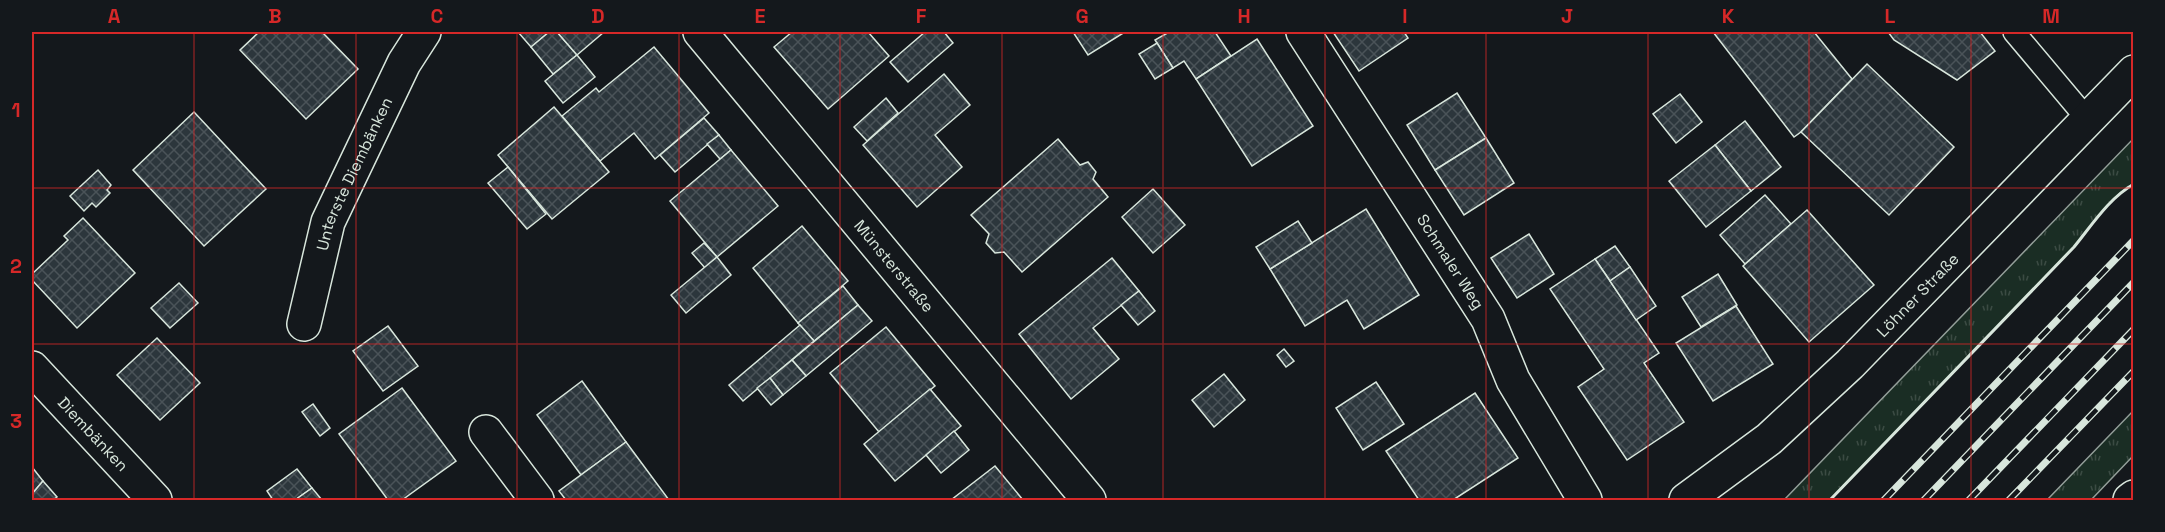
<svg xmlns="http://www.w3.org/2000/svg" width="2165" height="532" viewBox="0 0 2165 532" font-family="'Space Grotesk',sans-serif">
<style>
.grass{fill:url(#grass-tufts);stroke:#939e99;stroke-width:1.5}
.building{fill:url(#building-cross-hatch);stroke:#d8e6dc;stroke-width:1.5}
.lines{fill:none;stroke-linecap:round;stroke-linejoin:round}
.lane-casing{stroke:#d8e6dc;stroke-width:24}
.street-casing{stroke:#d8e6dc;stroke-width:36}
.lane{stroke:#14181c;stroke-width:21}
.street{stroke:#14181c;stroke-width:33}
.rail-casing{stroke:#d8e6dc;stroke-width:7}
.rail{stroke:#14181c;stroke-width:4.5;stroke-dasharray:14;stroke-linecap:butt}
.wall{stroke:#d8e6dc;stroke-width:3}
.grid{fill:none;stroke:#d62828;stroke-width:1.5;stroke-opacity:0.55}
.labels{text-anchor:middle;stroke-width:4.5;stroke-linejoin:round;paint-order:stroke}
.street-label{font-size:16px;fill:#d8e6dc;stroke:#14181c}
.neatline{fill:none;stroke:#d62828;stroke-width:2}
.grid-label{font-size:20px;text-anchor:middle;font-weight:bold;fill:#d62828}
</style>
<defs>
<pattern id="grass-tufts" width="24" height="20" patternUnits="userSpaceOnUse" patternTransform="scale(1.5)"><rect width="24" height="20" fill="#1a2d24"/><path d="M3 7l-1-3M5 7V3M7 7l1-3M15 17l-1-3M17 17v-4M19 17l1-3" fill="none" stroke="#3b4b43"/></pattern>
<pattern id="building-cross-hatch" width="8" height="8" patternUnits="userSpaceOnUse" patternTransform="scale(1.5)"><rect width="8" height="8" fill="#2c363c"/><path d="M0 0l8 8M0 8l8-8" fill="none" stroke="#4a5358"/></pattern>
</defs>
<rect width="100%" height="100%" fill="#14181c"/>
<g class="grass">
<path d="M2133 139V184C2109 198 2092 225 2074 247L1830 500H1784Z"/>
<polygon points="2133,411 2133,456 2091,500 2047,500"/>
</g>
<g class="building">
<polygon points="259,32 322,32 358,69 306,119 240,50"/>
<polygon points="518,32 549,32 531,47"/>
<polygon points="549,32 557,32 577,55 553,74 531,47"/>
<polygon points="557,32 604,32 577,55"/>
<polygon points="792,32 868,32 889,56 828,109 774,47"/>
<polygon points="925,32 944,32 953,43 908,82 890,62"/>
<polygon points="1073,32 1125,32 1088,55"/>
<polygon points="1169,32 1215,32 1231,56 1196,79 1184,61 1173,68 1155,40"/>
<polygon points="1333,32 1404,32 1408,38 1359,71"/>
<polygon points="1713,32 1814,32 1852,79 1801,132 1794,137"/>
<polygon points="1888,32 1980,32 1995,51 1957,80 1894,40"/>
<polygon points="1257,39 1313,126 1252,166 1196,79"/>
<polygon points="1157,43 1173,68 1155,79 1139,54"/>
<polygon points="654,47 709,113 655,159 634,133 600,161 562,116 596,88 599,92"/>
<polygon points="577,55 595,77 563,103 545,81"/>
<polygon points="1867,64 1954,147 1889,215 1801,132"/>
<polygon points="944,74 970,105 935,135 962,167 917,207 863,145"/>
<polygon points="1457,93 1486,138 1435,170 1407,125"/>
<polygon points="1680,94 1702,122 1676,143 1653,114"/>
<polygon points="886,98 898,113 867,141 854,127"/>
<polygon points="554,107 609,172 552,219 498,155"/>
<polygon points="194,112 266,189 204,246 133,170"/>
<polygon points="704,118 719,135 675,172 660,155"/>
<polygon points="1745,121 1781,167 1751,191 1715,145"/>
<polygon points="719,135 731,150 720,159 707,144"/>
<polygon points="1486,138 1514,183 1464,215 1435,170"/>
<polygon points="1058,139 1080,165 1088,162 1096,172 1093,179 1108,197 1022,272 1004,252 995,253 986,243 989,234 971,215"/>
<polygon points="1715,145 1751,191 1706,227 1669,181"/>
<polygon points="731,150 778,206 717,257 670,201"/>
<polygon points="508,167 546,214 527,229 488,183"/>
<polygon points="98,170 111,185 107,190 110,193 96,207 92,203 84,211 70,196"/>
<polygon points="1153,189 1185,225 1153,253 1122,217"/>
<polygon points="1765,195 1791,224 1745,264 1720,235"/>
<polygon points="1366,209 1419,295 1364,329 1347,300 1305,326 1270,269"/>
<polygon points="1807,210 1874,285 1809,342 1743,266"/>
<polygon points="83,218 135,273 77,328 32,280 32,274 68,240 64,236"/>
<polygon points="1298,221 1312,243 1270,269 1256,247"/>
<polygon points="802,226 848,281 798,323 753,268"/>
<polygon points="1529,234 1554,274 1517,298 1491,258"/>
<polygon points="704,243 717,257 705,268 692,253"/>
<polygon points="1615,246 1630,267 1610,281 1595,259"/>
<polygon points="717,257 731,275 686,313 671,295"/>
<polygon points="1112,258 1139,291 1093,328 1119,359 1071,399 1019,334"/>
<polygon points="1595,259 1659,353 1644,363 1684,422 1627,460 1578,387 1604,369 1550,289"/>
<polygon points="1630,267 1656,306 1636,320 1610,281"/>
<polygon points="1718,274 1737,305 1701,327 1682,297"/>
<polygon points="179,283 198,303 170,328 151,308"/>
<polygon points="843,286 858,305 814,341 798,323"/>
<polygon points="1139,291 1155,311 1138,325 1121,305"/>
<polygon points="858,305 872,321 806,376 792,360"/>
<polygon points="1736,306 1773,364 1713,401 1676,343"/>
<polygon points="800,325 814,341 743,401 729,385"/>
<polygon points="388,326 418,366 383,391 353,351"/>
<polygon points="886,327 935,386 879,432 830,373"/>
<polygon points="157,338 200,383 160,420 117,375"/>
<polygon points="1284,349 1294,361 1286,367 1277,355"/>
<polygon points="792,360 806,376 783,395 770,378"/>
<polygon points="1224,374 1245,400 1214,427 1192,400"/>
<polygon points="770,378 783,395 771,405 757,388"/>
<polygon points="582,381 626,442 581,475 537,415"/>
<polygon points="1376,382 1404,424 1363,450 1336,408"/>
<polygon points="402,388 456,461 402,500 388,500 339,434"/>
<polygon points="930,389 961,426 895,481 864,444"/>
<polygon points="1475,393 1518,458 1453,500 1419,500 1386,451"/>
<polygon points="313,404 330,428 320,436 302,412"/>
<polygon points="954,431 969,450 941,473 926,455"/>
<polygon points="626,442 669,500 566,500 559,491"/>
<polygon points="995,466 1023,500 951,500"/>
<polygon points="32,467 43,481 32,494"/>
<polygon points="297,469 312,488 295,500 273,500 267,491"/>
<polygon points="43,481 57,497 53,500 32,500 32,494"/>
<polygon points="312,488 322,500 295,500"/>
</g>
<g class="lines">
<defs>
<polyline id="lane" points="2014,32 2088,120"/>
<g id="street">
<path id="s1" d="M700 32 1089 500"/>
<path id="s2" d="M1303 32 1488 319 1513 380 1585 500"/>
<path id="s3" d="M304 324 328 222 404 63 424 32"/>
<path id="s4" d="M32 368 155 500"/>
<polyline points="486,432 537,500"/>
<path id="s5" d="M1686 500 1769 439 1850 364 2134 72"/>
<polyline points="2130,500 2134,497"/>
</g>
</defs>
<use href="#lane" class="lane-casing"/>
<use href="#street" class="street-casing"/>
<use href="#lane" class="lane"/>
<use href="#street" class="street"/>
<defs>
<g id="rail">
<polyline points="1884,500 2134,240"/>
<polyline points="1924,500 2134,282"/>
<polyline points="1969,500 2134,329"/>
<polyline points="2009,500 2134,371"/>
</g>
</defs>
<use href="#rail" class="rail-casing"/>
<use href="#rail" class="rail"/>
<path class="wall" d="M1830 500 2074 247C2092 225 2109 198 2134 184"/>
</g>
<path class="grid" d="M194 32V500M356 32V500M517 32V500M679 32V500M840 32V500M1002 32V500M1163 32V500M1325 32V500M1486 32V500M1648 32V500M1809 32V500M1971 32V500M32 188H2134M32 344H2134"/>
<g class="labels">
<g class="street-label">
<text dy="6" stroke="none"><textPath href="#s3" startOffset="159">Unterste Diembänken</textPath></text>
<text dy="6" stroke="none"><textPath href="#s2" startOffset="273">Schmaler Weg</textPath></text>
<text dy="6" stroke="none"><textPath href="#s1" startOffset="304">Münsterstraße</textPath></text>
<text dy="6" stroke="none"><textPath href="#s5" startOffset="310">Löhner Straße</textPath></text>
<text dy="6" stroke="none"><textPath href="#s4" startOffset="90">Diembänken</textPath></text>
</g>
</g>
<rect width="2165" height="532" fill="none" stroke="#14181c" stroke-width="66"/>
<rect x="33" y="33" width="2099" height="466" class="neatline"/>
<g class="grid-label">
<text x="114" y="23">A</text>
<text x="275" y="23">B</text>
<text x="437" y="23">C</text>
<text x="598" y="23">D</text>
<text x="760" y="23">E</text>
<text x="921" y="23">F</text>
<text x="1082" y="23">G</text>
<text x="1244" y="23">H</text>
<text x="1405" y="23">I</text>
<text x="1567" y="23">J</text>
<text x="1728" y="23">K</text>
<text x="1890" y="23">L</text>
<text x="2051" y="23">M</text>
<text x="16" y="117">1</text>
<text x="16" y="273">2</text>
<text x="16" y="428">3</text>
</g>
</svg>
